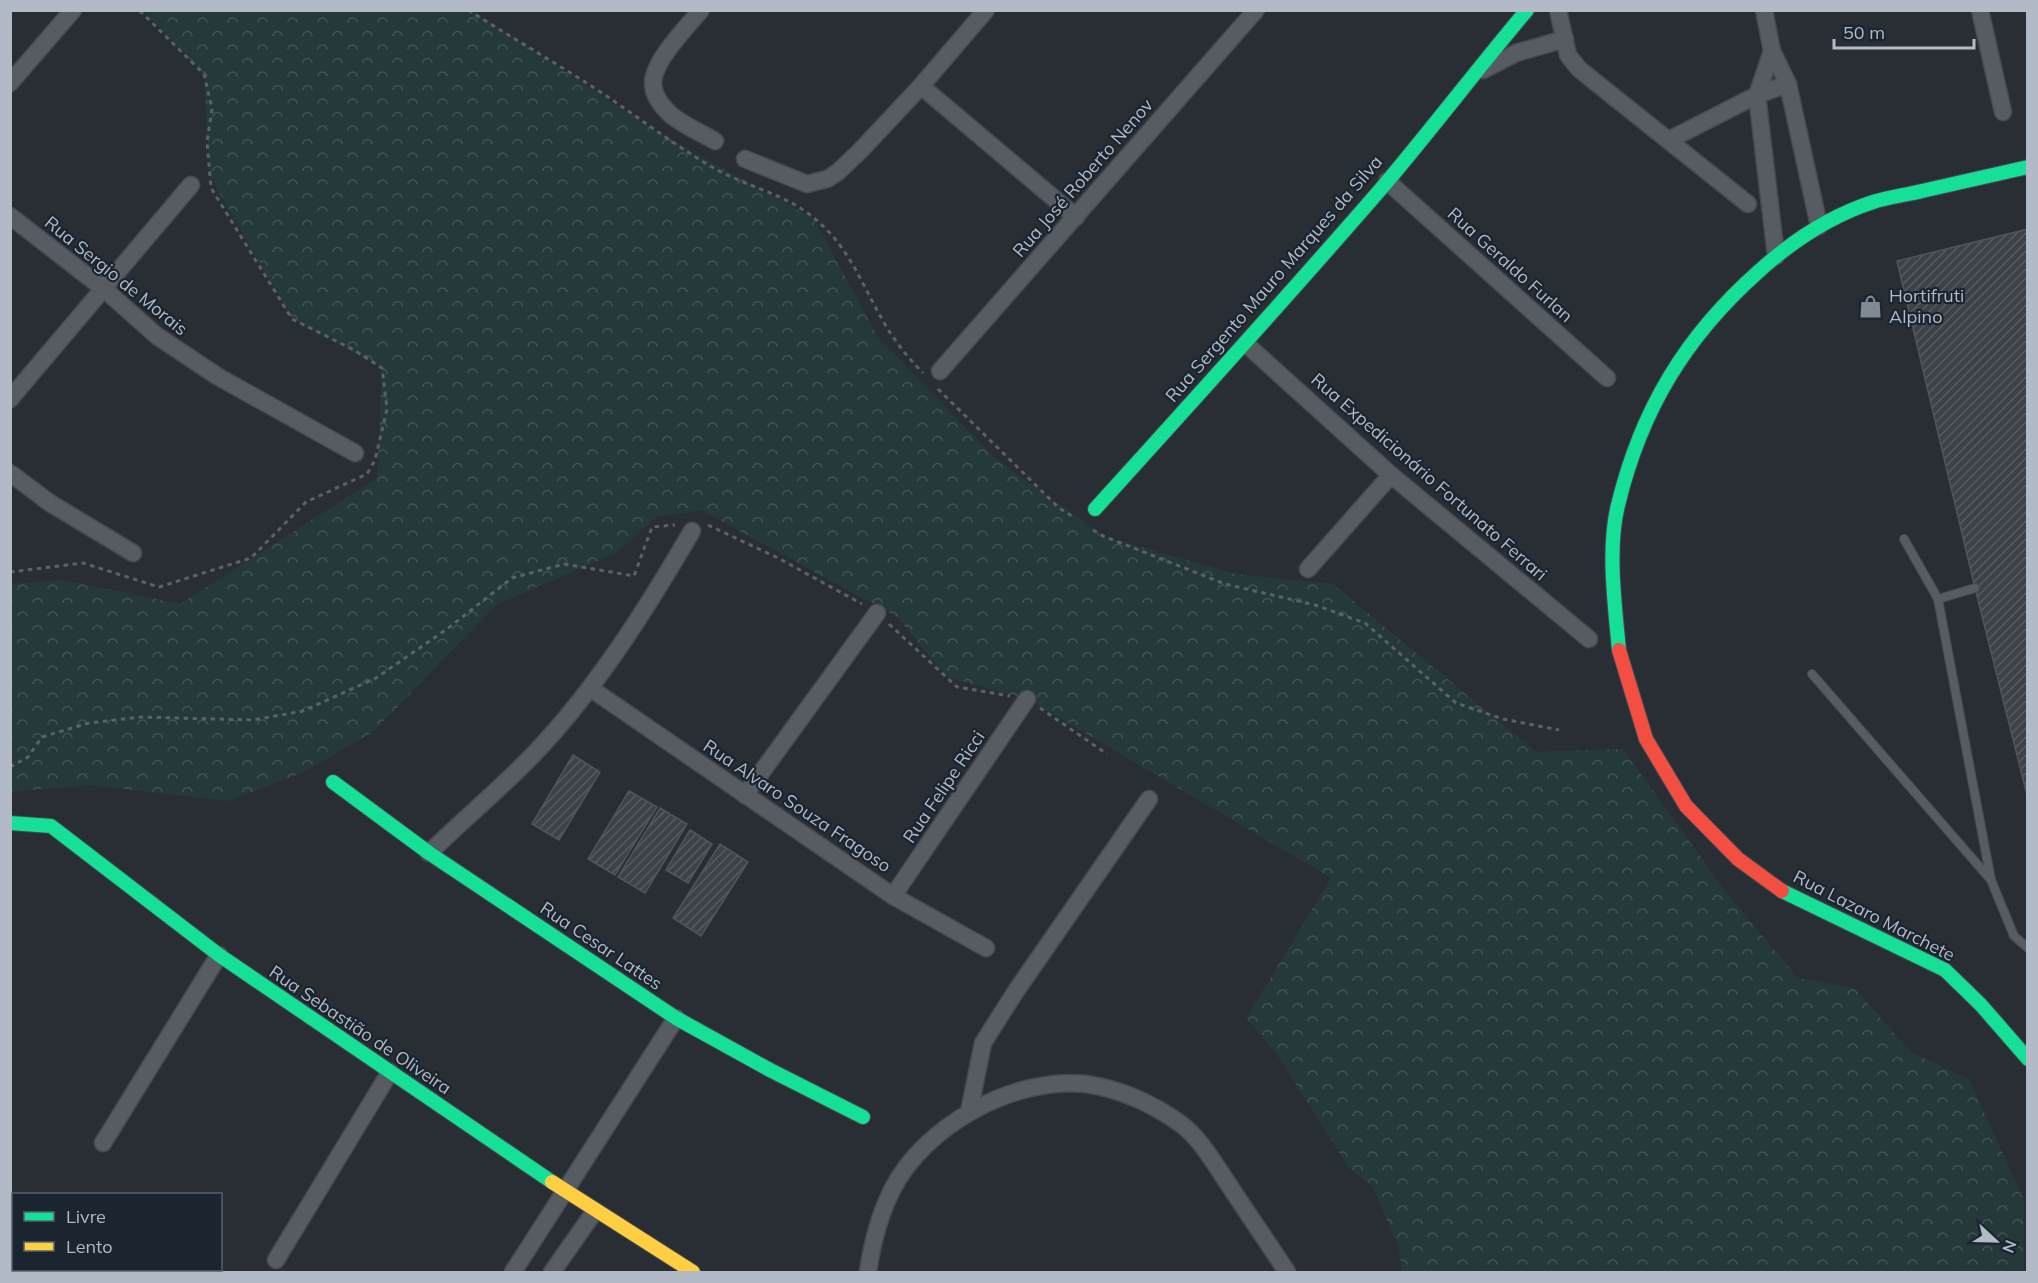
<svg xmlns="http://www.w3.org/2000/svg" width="2038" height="1283" viewBox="0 0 2038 1283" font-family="Mulish,sans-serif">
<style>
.forest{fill:url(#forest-crowns)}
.building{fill:url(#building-hatch);stroke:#50555c;stroke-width:1.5}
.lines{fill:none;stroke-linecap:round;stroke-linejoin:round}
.lane-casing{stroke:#464a4f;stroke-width:10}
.street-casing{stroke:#464a4f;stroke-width:19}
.fast-casing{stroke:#464a4f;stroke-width:16}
.slow-casing{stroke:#464a4f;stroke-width:16}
.jam-casing{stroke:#464a4f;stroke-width:16}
.path{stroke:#5b6166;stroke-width:3;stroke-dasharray:4.5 4.5;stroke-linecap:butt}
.lane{stroke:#575c63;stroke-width:8}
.street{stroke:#575c63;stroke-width:16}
.fast{stroke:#16e098;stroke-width:14}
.slow{stroke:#ffcf43;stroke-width:14}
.jam{stroke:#f24e42;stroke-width:14}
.labels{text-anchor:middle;stroke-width:4.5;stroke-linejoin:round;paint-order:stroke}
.street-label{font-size:18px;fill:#b1bac6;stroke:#1b252f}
.poi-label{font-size:18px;fill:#b1bac6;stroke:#1b252f;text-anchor:start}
</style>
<defs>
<pattern id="forest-crowns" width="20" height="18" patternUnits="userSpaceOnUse" patternTransform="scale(1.5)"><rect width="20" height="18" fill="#25383a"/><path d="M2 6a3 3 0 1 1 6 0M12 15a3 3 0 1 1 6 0" fill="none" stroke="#425355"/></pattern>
<pattern id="building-hatch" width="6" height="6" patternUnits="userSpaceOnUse" patternTransform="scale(1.5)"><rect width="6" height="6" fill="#3d4248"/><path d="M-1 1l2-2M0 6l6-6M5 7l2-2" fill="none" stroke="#575b61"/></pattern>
</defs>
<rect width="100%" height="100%" fill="#282e34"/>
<g class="forest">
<polygon points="143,11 473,11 654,130 814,219 878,337 994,457 1103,536 1236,574 1333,584 1536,752 1623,749 1726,892 1798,978 1854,988 1911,1052 1969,1079 2024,1200 2024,1272 1402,1272 1399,1248 1373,1187 1349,1168 1276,1053 1246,1018 1331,878 1027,699 947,677 897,617 701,510 657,517 616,553 496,605 372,733 302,773 228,801 90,785 11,792 11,584 64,580 180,604 377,478 382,368 292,319 210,177 204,74"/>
<polygon points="10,1245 13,1247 14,1270 49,1270 53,1272 11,1272"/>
</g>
<g class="building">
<polygon points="2028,229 2028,799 1975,588 1897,261"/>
<polygon points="573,755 600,772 559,840 532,824"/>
<polygon points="629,791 657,807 615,875 588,859"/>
<polygon points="660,808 687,824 645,893 618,877"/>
<polygon points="690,830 712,844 688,883 666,870"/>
<polygon points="720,844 748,862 701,936 673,918"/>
</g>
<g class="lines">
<defs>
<g id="lane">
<polyline points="1904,539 1938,599 1991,880 2014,936 2028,948"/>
<polyline points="1938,599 1975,588"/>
<polyline points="1812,674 1991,880"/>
</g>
<g id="street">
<path d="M701 10C687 27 653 61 653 83 653 94 661 105 668 112 678 123 702 133 715 141"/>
<polyline points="1558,10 1568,55 1579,69 1748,204"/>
<polyline points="1764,10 1772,51 1788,84 1819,226"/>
<polyline points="1980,10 2003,112"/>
<polyline points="1772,51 1757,95 1776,256"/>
<polyline points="1483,70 1516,53 1565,39"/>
<polyline points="10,83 73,10"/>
<polyline points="921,86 1076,217"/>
<polyline points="1669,140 1757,95 1788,84"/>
<polyline points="745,159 807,184 827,179 838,172 861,150 921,86 986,10"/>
<polyline points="1387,181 1607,378"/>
<polyline points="10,216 104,289 157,336 217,376 355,453"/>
<polyline points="1246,344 1391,475 1589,639"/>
<polyline points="940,371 1256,10"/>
<polyline points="10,399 191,185"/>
<polyline points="10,473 50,503 133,553"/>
<polyline points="1308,569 1391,475"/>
<polyline points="590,688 893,896 986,948"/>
<polyline points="745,795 877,613"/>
<path d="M429 853C461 822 495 793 526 762 591 697 646 610 692 531"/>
<polyline points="893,896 1027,699"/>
<polyline points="969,1112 983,1043 1016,991 1149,799"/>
<polyline points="103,1143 219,955"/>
<polyline points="276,1260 390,1072"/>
<polyline points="513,1272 676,1018"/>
<polyline points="552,1272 595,1211"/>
<path d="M868 1272C872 1244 879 1216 892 1190 924 1126 1014 1076 1086 1084 1120 1089 1153 1104 1181 1124 1200 1138 1216 1166 1229 1185 1248 1214 1268 1243 1287 1272"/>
</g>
<g id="fast">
<path d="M1095 509C1193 401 1291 293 1386 183 1434 126 1479 67 1527 10"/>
<path d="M1619 650C1615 606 1607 549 1618 505 1641 410 1685 337 1758 272 1791 242 1830 216 1873 202 1889 197 1906 195 1922 191 1957 183 1993 175 2028 167"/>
<polyline points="333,782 429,853 676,1018 770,1070 863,1117"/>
<polyline points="10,823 51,826 219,955 552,1182"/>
<polyline points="1782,891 1945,970 1981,1005 2028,1059"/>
<polyline points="10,1201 14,1203"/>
<polyline points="10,1228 14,1230"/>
<polyline points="73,1270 77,1272"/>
</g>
<g id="slow">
<polyline points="552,1182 693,1272"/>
<polyline points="113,1270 117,1272"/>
</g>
<polyline id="jam" points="1619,650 1646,739 1686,806 1738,859 1782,891"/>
</defs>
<use href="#lane" class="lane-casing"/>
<use href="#street" class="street-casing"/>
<use href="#fast" class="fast-casing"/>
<use href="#slow" class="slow-casing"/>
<use href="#jam" class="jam-casing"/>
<g class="path">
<path d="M468 10C511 37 554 62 596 89 637 116 675 146 717 170 755 190 792 195 824 227 851 253 864 288 882 319 893 339 907 357 923 373"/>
<polyline points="938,389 1059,508 1075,518"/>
<polyline points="708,525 778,558 862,604"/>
<polyline points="1093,530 1103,536 1225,584 1315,605 1365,623 1456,703 1503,719 1559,730"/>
<polyline points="10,572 83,563 159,587 251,558 306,502 367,474 375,460 387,409 382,368 354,350 292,319 211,188 207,142 212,109 204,74 139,10"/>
<polyline points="889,624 957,687 1010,696"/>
<polyline points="1040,708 1107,754"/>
<polyline points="10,767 28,757 42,737 89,723 141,717 253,720 303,711 376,678 447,629 512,578 564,564 634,576 652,527 675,525"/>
</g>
<use href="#lane" class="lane"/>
<use href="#street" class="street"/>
<use href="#fast" class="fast"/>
<use href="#slow" class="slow"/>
<use href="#jam" class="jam"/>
</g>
<defs>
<symbol id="shop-bare" viewBox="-9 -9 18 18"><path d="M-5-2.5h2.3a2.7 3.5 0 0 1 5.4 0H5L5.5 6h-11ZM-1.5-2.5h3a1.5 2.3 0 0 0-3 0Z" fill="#818993" stroke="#1b252f" stroke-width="2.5" paint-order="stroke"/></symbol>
</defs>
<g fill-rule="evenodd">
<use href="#shop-bare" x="1854" y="290" width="33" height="33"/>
</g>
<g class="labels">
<g class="street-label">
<text transform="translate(1083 178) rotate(-49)" y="6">Rua José Roberto Nenov</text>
<text transform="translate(1510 265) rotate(42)" y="6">Rua Geraldo Furlan</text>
<text transform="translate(116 276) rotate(39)" y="6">Rua Sergio de Morais</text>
<text transform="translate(1274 279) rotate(-49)" y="6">Rua Sergento Mauro Marques da Silva</text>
<text transform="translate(1429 477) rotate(41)" y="6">Rua Expedicionário Fortunato Ferrari</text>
<text transform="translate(944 787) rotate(-56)" y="6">Rua Felipe Ricci</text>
<text transform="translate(797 806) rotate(34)" y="6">Rua Alvaro Souza Fragoso</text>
<text transform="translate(1874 916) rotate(27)" y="6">Rua Lazaro Marchete</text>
<text transform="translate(601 946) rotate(34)" y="6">Rua Cesar Lattes</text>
<text transform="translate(360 1030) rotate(34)" y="6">Rua Sebastião de Oliveira</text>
</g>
<g class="poi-label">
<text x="1889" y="302">Hortifruti<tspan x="1889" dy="21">Alpino</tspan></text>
</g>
</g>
<rect width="2038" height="1283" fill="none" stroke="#b1bac6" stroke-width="24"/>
<rect x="12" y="1193" width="210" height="78" fill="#1b252f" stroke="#57616b" stroke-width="1.5"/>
<rect x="24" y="1212" width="30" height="9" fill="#16e098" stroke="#57616b" stroke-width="1.5"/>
<text x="66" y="1223" font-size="18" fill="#b1bac6">Livre</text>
<rect x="24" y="1242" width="30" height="9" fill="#ffcf43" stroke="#57616b" stroke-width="1.5"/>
<text x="66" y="1253" font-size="18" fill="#b1bac6">Lento</text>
<g transform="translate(1996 1241) rotate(112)" stroke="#1b252f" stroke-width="4.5" paint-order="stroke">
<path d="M0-4.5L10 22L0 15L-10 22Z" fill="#b1bac6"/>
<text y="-9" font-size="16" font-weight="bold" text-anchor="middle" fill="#b1bac6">N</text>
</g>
<path d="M1834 39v9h140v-9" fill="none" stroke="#b1bac6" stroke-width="3"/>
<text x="1843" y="39" font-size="18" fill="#b1bac6" stroke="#1b252f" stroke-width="4.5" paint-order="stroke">50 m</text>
</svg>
